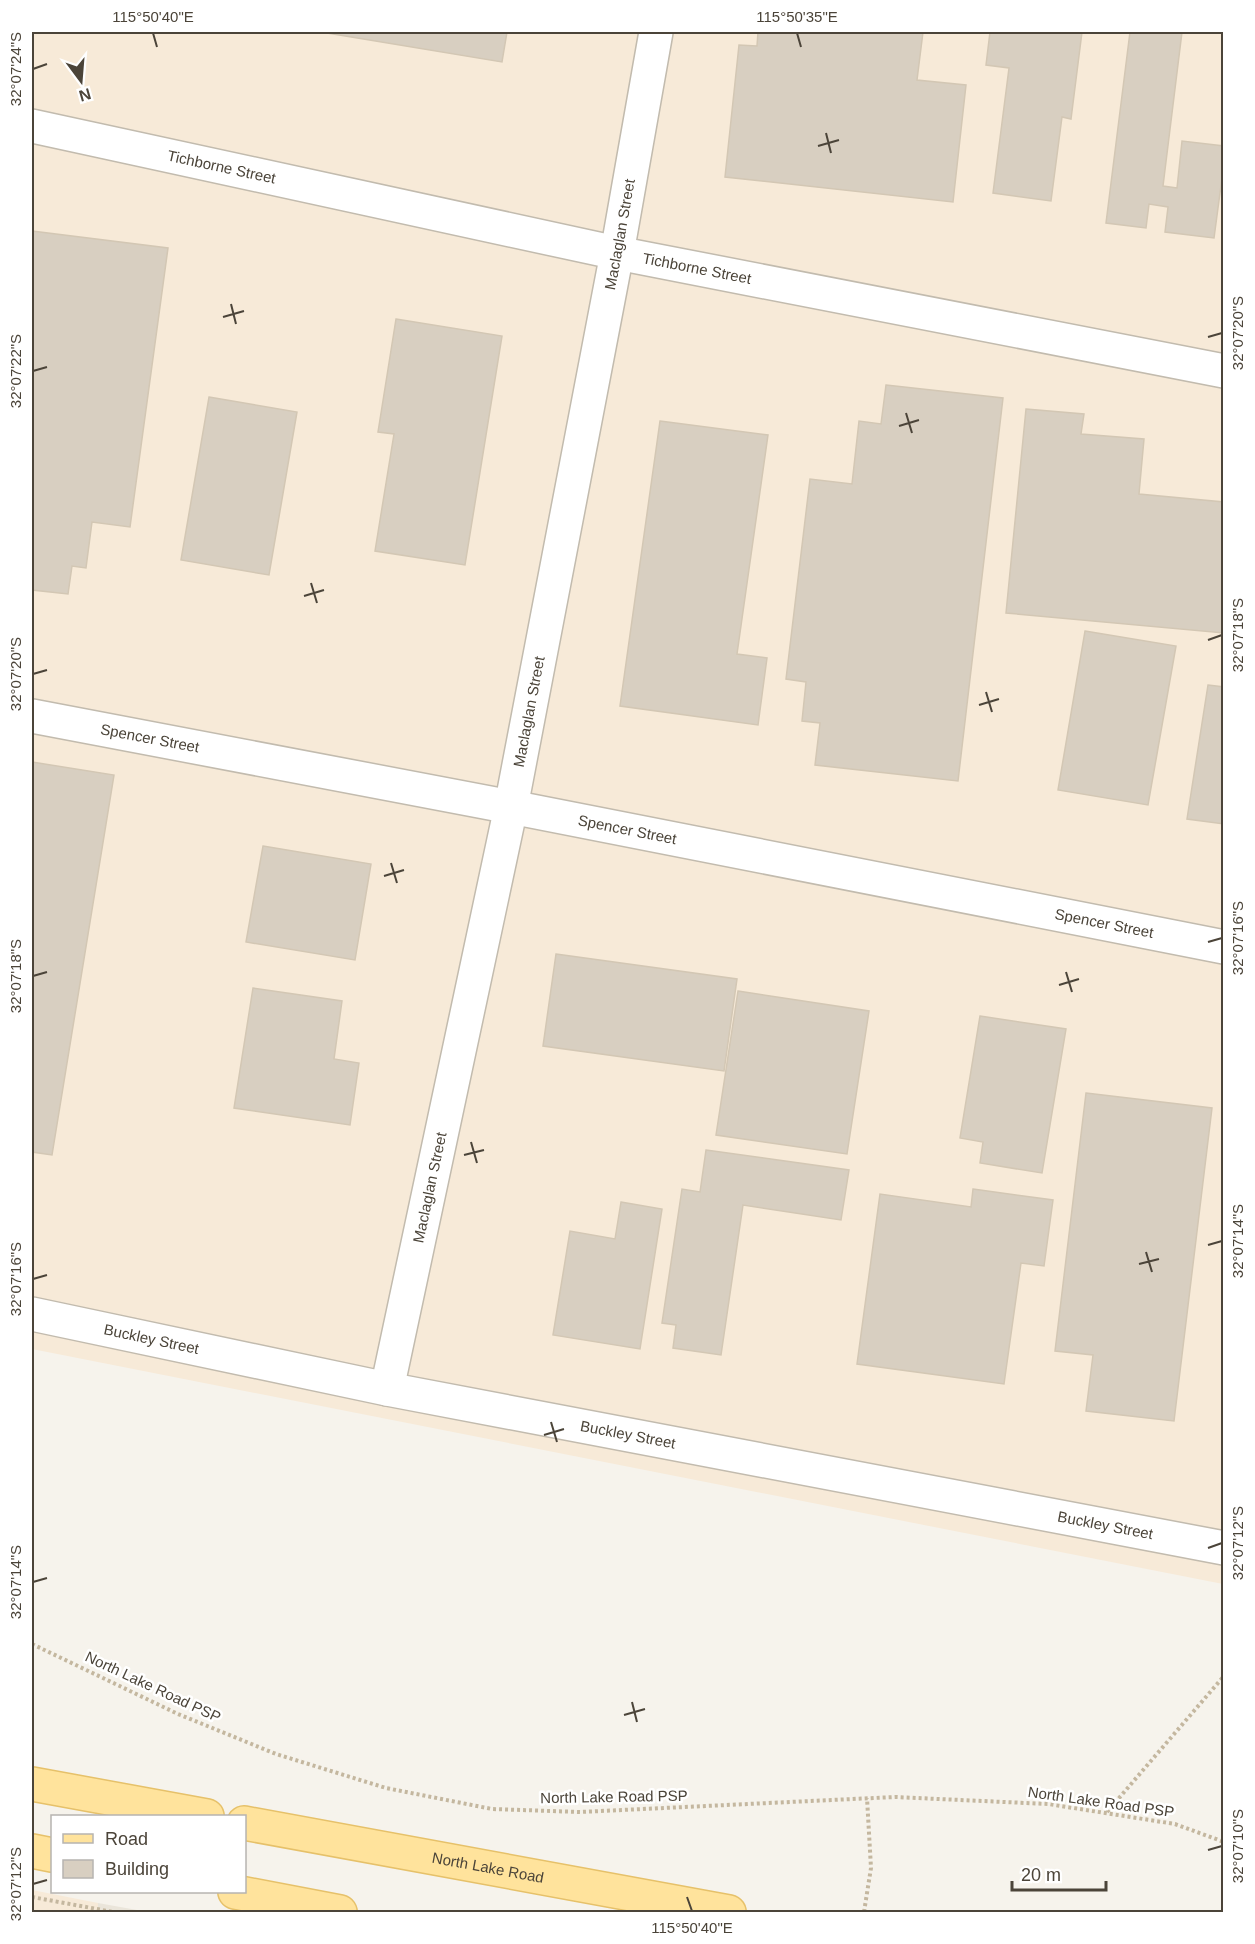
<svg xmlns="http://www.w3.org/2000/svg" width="1255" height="1944" viewBox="0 0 1255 1944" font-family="Arial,sans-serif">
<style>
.residential{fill:#eae5da}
.commercial{fill:#f7ead8}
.building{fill:#d8cfc1;stroke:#d3c7b4;stroke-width:1.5}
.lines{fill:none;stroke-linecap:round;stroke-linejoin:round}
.minor-casing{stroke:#c2bbae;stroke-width:36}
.primary-casing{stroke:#e6c16a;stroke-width:36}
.path{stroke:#c4b79f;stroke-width:4;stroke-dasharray:3 3;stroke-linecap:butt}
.minor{stroke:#fff;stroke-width:33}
.primary{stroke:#ffe39c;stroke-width:33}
.ticks{fill:none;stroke:#4b4439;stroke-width:2}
.labels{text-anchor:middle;stroke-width:5;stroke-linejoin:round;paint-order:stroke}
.street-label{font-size:15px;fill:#4b4439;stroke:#fff}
.neatline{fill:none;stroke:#4b4439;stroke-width:2}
.ticks-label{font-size:15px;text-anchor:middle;fill:#4b4439}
</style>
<rect width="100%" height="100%" fill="#f6f3ec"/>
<polygon class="residential" points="98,1903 148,1912 98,1912"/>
<g class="commercial">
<polygon points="32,32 1223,32 1223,1584 32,1349"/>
<polygon points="32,1890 98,1903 98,1912 32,1912"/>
</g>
<g class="building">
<polygon points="321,32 507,32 502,62"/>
<polygon points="758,32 923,32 917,80 966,85 953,202 725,177 739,45 757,46"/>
<polygon points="990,32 1082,32 1071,119 1062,117 1051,201 993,193 1009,68 986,65"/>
<polygon points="1130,32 1182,32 1163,186 1177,188 1182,141 1224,146 1224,163 1214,238 1165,232 1168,207 1149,204 1146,228 1106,223"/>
<polygon points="32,231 168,248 130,527 92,522 86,568 72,566 68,594 32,590"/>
<polygon points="396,319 502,336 465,565 375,551 394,434 378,432"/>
<polygon points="886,385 1003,398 958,781 815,765 820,723 802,721 806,682 786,679 810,479 852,484 859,421 881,424"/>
<polygon points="209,397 297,412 269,575 181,560"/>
<polygon points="1026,409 1084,414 1081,434 1144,439 1139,494 1224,502 1224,633 1006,613"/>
<polygon points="660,421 768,435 737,654 767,658 758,725 620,706"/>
<polygon points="1085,631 1176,646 1148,805 1058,790"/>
<polygon points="1208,685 1224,687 1224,824 1187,819"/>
<polygon points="32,762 114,775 52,1155 32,1152"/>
<polygon points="263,846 371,864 355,960 246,942"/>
<polygon points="556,954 737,979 724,1071 543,1046"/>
<polygon points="253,988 342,1001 334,1059 359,1063 350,1125 234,1108"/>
<polygon points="738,991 869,1011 847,1154 716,1135"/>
<polygon points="980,1016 1066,1029 1042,1173 980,1163 983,1142 960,1138"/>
<polygon points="1086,1093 1212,1108 1174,1421 1086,1411 1093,1355 1055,1351"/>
<polygon points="706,1150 849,1170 841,1220 743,1205 721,1355 673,1348 676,1325 662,1323 682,1189 700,1192"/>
<polygon points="973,1189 1053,1200 1044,1266 1021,1263 1004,1384 857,1364 880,1194 971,1207"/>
<polygon points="621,1202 662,1209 640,1349 553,1335 570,1231 615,1239"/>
</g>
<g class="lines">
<defs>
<g id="minor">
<path id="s1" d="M32 126 617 253 1224 371"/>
<path id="s2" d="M32 716 511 807 1224 947"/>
<path id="s3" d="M32 1314 387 1389 1224 1548"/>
<path id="s4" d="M387 1389 511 807 617 253 656 32"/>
</g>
<g id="primary">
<polyline points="32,1784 207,1816"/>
<path id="s5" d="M244 1823 729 1912"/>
<polyline points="32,1851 52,1855"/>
<polyline points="235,1892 340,1912"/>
</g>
</defs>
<use href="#minor" class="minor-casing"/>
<use href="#primary" class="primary-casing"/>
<g class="path">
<polyline points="32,1644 178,1714 276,1754 386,1788 492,1809 580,1812 895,1797 1048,1804 1175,1824 1224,1842"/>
<polyline points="1107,1812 1224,1676"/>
<polyline points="32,1897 113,1912"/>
<polyline points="864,1912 871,1868 867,1798"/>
</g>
<use href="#minor" class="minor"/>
<use href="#primary" class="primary"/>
</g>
<path class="ticks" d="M153 33 157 47M797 33 801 47M33 69 47 64M826 133 831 153M818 146 839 140M231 304 236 324M223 317 244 311M1208 337 1222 333M33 371 47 367M906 413 912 433M899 426 919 420M311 583 317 603M304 596 324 590M1208 640 1222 635M33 674 47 670M986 692 992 712M979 705 999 699M391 863 397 883M384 876 404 870M1208 942 1222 938M1066 972 1072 992M33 976 47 972M1059 985 1079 979M471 1142 477 1163M464 1155 484 1150M1208 1245 1222 1241M1146 1252 1152 1272M1139 1264 1159 1259M33 1279 47 1275M551 1422 557 1442M544 1435 564 1429M1208 1548 1222 1543M33 1582 47 1578M632 1702 637 1722M624 1715 645 1709M1208 1850 1222 1846M33 1884 47 1880M687 1897 692 1911"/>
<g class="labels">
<g class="street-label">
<text dy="5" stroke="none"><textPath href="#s1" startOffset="194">Tichborne Street</textPath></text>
<text dy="5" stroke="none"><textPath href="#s4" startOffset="1178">Maclaglan Street</textPath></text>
<text dy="5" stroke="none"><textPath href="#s1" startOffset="680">Tichborne Street</textPath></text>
<text dy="5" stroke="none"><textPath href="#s4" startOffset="692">Maclaglan Street</textPath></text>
<text dy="5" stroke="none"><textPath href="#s2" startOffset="120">Spencer Street</textPath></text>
<text dy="5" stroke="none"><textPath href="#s2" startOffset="606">Spencer Street</textPath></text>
<text dy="5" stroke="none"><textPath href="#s2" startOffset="1092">Spencer Street</textPath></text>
<text dy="5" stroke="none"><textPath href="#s4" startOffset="206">Maclaglan Street</textPath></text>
<text dy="5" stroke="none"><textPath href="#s3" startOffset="122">Buckley Street</textPath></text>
<text dy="5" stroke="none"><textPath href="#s3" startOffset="608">Buckley Street</textPath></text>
<text dy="5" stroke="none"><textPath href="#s3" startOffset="1094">Buckley Street</textPath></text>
<text transform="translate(153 1687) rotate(25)" y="5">North Lake Road PSP</text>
<text transform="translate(614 1797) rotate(-1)" y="5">North Lake Road PSP</text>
<text transform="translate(1101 1802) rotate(8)" y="5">North Lake Road PSP</text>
<text dy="5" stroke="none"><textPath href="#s5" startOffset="248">North Lake Road</textPath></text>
</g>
</g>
<rect width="1255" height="1944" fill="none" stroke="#ffffff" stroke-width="66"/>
<rect x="51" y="1815" width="195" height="78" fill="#ffffff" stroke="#b7b4b0" stroke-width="1.5"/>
<rect x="63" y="1834" width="30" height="9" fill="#ffe39c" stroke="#b7b4b0" stroke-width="1.5"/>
<text x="105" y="1845" font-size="18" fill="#4b4439">Road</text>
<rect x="63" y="1860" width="30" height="18" fill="#d8cfc1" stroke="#b7b4b0" stroke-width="1.5"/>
<text x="105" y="1875" font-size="18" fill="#4b4439">Building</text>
<g transform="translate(81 81) rotate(164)" stroke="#ffffff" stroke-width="4.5" paint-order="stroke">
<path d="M0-4.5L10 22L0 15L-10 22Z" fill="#4b4439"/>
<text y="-9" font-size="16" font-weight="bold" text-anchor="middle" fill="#4b4439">N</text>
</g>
<path d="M1012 1881v9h94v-9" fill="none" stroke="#4b4439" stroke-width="3"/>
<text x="1021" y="1881" font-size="18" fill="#4b4439" stroke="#ffffff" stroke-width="4.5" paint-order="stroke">20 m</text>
<rect x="33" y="33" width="1189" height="1878" class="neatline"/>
<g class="ticks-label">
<text x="153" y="22">115°50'40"E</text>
<text x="797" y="22">115°50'35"E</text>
<text transform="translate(16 69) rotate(-90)" y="5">32°07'24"S</text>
<text transform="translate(1238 333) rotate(-90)" y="5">32°07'20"S</text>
<text transform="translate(16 371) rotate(-90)" y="5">32°07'22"S</text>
<text transform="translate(1238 635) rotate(-90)" y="5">32°07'18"S</text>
<text transform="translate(16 674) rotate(-90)" y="5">32°07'20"S</text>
<text transform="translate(1238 938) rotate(-90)" y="5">32°07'16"S</text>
<text transform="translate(16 976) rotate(-90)" y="5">32°07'18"S</text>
<text transform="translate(1238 1241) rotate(-90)" y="5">32°07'14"S</text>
<text transform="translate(16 1279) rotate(-90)" y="5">32°07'16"S</text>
<text transform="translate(1238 1543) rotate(-90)" y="5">32°07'12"S</text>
<text transform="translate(16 1582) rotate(-90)" y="5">32°07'14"S</text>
<text transform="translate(1238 1846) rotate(-90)" y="5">32°07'10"S</text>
<text transform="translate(16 1884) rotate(-90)" y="5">32°07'12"S</text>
<text x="692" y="1933">115°50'40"E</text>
</g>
</svg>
